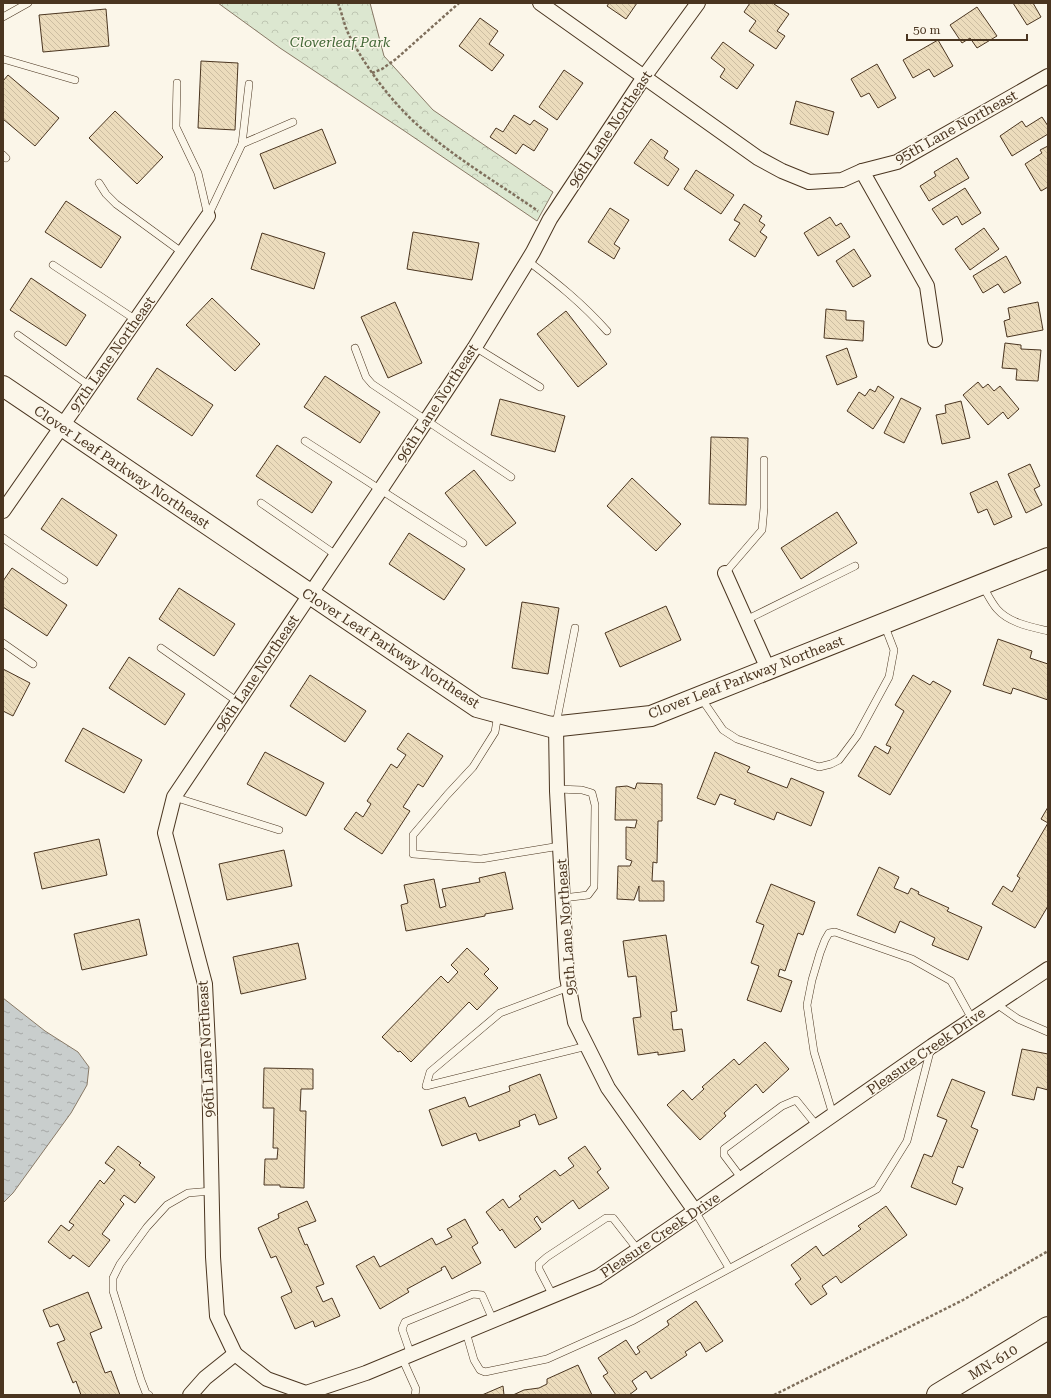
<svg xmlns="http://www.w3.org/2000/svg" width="1051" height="1398" viewBox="0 0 1051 1398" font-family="'Roboto Serif',serif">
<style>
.park{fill:url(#park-crowns);stroke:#887966}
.water{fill:url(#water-ripples);stroke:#887966}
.building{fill:url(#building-back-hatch);stroke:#4a3520}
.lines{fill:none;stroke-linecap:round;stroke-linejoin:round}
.lane-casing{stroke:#4a3520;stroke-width:8}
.street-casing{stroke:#4a3520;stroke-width:16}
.secondary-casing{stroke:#4a3520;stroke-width:22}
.highway-casing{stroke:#4a3520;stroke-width:24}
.path{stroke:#7f6f5c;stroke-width:2.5;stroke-dasharray:3 2;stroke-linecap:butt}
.lane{stroke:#fbf6e9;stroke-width:7}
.street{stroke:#fbf6e9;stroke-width:14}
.secondary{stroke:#fbf6e9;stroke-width:20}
.highway{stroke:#fbf6e9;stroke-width:22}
.labels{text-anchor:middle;stroke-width:3;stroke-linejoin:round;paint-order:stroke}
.park-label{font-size:14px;font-style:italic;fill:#436837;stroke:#fbf6e9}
.street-label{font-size:14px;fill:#4a3520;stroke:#fbf6e9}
</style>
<defs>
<pattern id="park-crowns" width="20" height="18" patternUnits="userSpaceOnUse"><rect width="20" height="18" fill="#dce7d0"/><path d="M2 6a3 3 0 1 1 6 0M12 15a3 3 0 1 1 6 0" fill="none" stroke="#bec7b2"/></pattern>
<pattern id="water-ripples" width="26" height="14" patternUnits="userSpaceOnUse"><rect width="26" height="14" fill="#c9cecd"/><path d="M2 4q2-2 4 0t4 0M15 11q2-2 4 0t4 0" fill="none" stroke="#a5a8a6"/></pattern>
<pattern id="building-back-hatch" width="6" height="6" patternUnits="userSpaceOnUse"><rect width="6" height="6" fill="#ecdcbc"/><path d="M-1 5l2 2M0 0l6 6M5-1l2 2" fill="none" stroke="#ccbda1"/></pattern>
</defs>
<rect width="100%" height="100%" fill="#fbf6e9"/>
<polygon class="park" points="218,3 370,3 384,56 433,110 553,192 537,221 403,130 280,48"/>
<polygon class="water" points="3,998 45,1031 78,1052 89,1067 87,1085 71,1113 13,1193 3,1203"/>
<g class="building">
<polygon points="609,3 637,3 626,19 607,6"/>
<polygon points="750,3 774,3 774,4 789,14 777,31 785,36 776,49 749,31 756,21 744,12"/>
<polygon points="1013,3 1033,3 1041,17 1027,25"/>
<polygon points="977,7 997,36 977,48 970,38 962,43 950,25"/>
<polygon points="106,9 109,46 43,52 39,15"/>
<polygon points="480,18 498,31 489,44 504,55 492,71 459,46"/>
<polygon points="938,40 953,66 934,77 929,69 913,78 903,60"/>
<polygon points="723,42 754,65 737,89 720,77 725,69 711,58"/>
<polygon points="201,61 238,63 235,130 198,128"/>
<polygon points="877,64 896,98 878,108 869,93 861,97 851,79"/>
<polygon points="564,70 583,83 557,120 539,107"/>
<polygon points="8,75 59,118 35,146 3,119 3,81"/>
<polygon points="796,101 834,112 828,135 790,124"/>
<polygon points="115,111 163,157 137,184 89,138"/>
<polygon points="514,115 530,125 534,120 548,129 534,151 523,144 516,154 490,137 496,128 503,132"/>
<polygon points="1042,117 1048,126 1048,134 1012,156 1000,136 1022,121 1026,127"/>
<polygon points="322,129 336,163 274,189 260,154"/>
<polygon points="651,139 668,151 664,158 679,169 668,186 634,163"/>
<polygon points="1048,146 1048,187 1041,191 1025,164 1042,153 1040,150"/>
<polygon points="957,158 969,178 929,201 920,186 936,176 934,172"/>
<polygon points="696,170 734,195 721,214 684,189"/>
<polygon points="965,188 981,213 962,225 957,216 943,225 932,209"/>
<polygon points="66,201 121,237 101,268 45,232"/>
<polygon points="744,204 762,216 759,221 765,225 760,232 767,237 755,257 729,240 740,223 734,220"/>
<polygon points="610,208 629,220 614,244 620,248 614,259 588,242"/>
<polygon points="830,217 836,226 841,223 850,237 818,256 804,233"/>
<polygon points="984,228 999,249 970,270 955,249"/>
<polygon points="413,232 479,243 472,280 407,269"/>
<polygon points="262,233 325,253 314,289 251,269"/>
<polygon points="854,249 871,276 853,287 836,261"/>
<polygon points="1006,256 1021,283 1004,293 998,284 983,293 973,276"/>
<polygon points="31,278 86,315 66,346 10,310"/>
<polygon points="212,298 260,344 235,371 186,325"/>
<polygon points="395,302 422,363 388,378 361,317"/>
<polygon points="1038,302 1043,330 1007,337 1004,321 1010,319 1008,308"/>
<polygon points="826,309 846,311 846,320 864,321 863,341 824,338"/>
<polygon points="566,311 607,364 578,387 537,334"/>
<polygon points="1005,343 1021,345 1021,349 1041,350 1038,381 1016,380 1017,369 1002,368"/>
<polygon points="847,348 857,377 837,385 826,356"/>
<polygon points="157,368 213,405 192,436 137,399"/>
<polygon points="325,376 380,412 360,443 304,407"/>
<polygon points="978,382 983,388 988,384 994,391 1000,386 1019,409 1008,419 1003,412 988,425 963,395"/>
<polygon points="878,386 894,397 873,429 847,411 859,392 865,396 870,389 875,392"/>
<polygon points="901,398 921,408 904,443 884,433"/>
<polygon points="500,399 565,416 555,452 491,435"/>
<polygon points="961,401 970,438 942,444 936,415 946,413 945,405"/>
<polygon points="711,437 748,438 746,505 709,504"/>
<polygon points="277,445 332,482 312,513 256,476"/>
<polygon points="1030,464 1040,486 1034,489 1042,505 1026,513 1008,474"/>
<polygon points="474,470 516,523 486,546 445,493"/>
<polygon points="632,478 681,524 656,551 607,506"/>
<polygon points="997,481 1012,517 994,525 987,509 978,513 970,493"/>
<polygon points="62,498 117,535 97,566 41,529"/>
<polygon points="837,512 857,543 801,579 781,548"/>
<polygon points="409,533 465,569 444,600 389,564"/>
<polygon points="12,568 67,605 47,636 3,607 3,581"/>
<polygon points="179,588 235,624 214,656 159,619"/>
<polygon points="522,602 559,608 548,674 512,668"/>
<polygon points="666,606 681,640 620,667 605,633"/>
<polygon points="998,639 1032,651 1030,658 1048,664 1048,700 1013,688 1011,694 983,685"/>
<polygon points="129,657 185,694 165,725 109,688"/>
<polygon points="3,669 30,683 13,716 3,711"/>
<polygon points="310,675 366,711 345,742 290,706"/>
<polygon points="913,675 930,685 933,681 951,691 890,795 858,776 875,746 888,754 891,747 886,745 904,711 895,705"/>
<polygon points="83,728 142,760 124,793 65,761"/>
<polygon points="408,733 443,756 423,787 418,784 403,807 410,811 382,854 344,829 356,812 363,817 371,804 367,801 391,764 397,768 406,755 397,749"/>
<polygon points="265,752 324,783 306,816 247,784"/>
<polygon points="715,752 750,767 747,772 787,788 791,778 824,792 811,826 777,812 774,820 734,804 736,800 720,794 715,805 697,798"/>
<polygon points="637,783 662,784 662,821 658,821 657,863 653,862 652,881 664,881 664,901 639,901 639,886 634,900 617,899 618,866 630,866 632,861 626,859 626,827 635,828 637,820 615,820 616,787 627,786 635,789"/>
<polygon points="1048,807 1048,906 1035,928 992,904 1003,886 1012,892 1020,878 1017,876 1048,823 1041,819"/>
<polygon points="99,839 107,875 42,889 34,853"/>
<polygon points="284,850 292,886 227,900 219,864"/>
<polygon points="879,867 899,877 894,888 908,894 911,888 919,892 918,894 949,908 947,911 982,927 968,960 932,945 935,938 900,921 895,933 857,915"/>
<polygon points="505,872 513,909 485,914 485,916 406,931 401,905 408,903 404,885 434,879 440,908 446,906 442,889 480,882 479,878"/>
<polygon points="771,884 815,902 803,935 798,933 785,971 780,969 778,976 792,981 781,1012 747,1000 759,966 751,963 764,925 756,922"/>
<polygon points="139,919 147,955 82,970 74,934"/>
<polygon points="666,935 677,1011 671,1012 673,1030 682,1029 685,1051 658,1055 658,1052 638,1055 633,1018 641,1017 636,976 628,977 623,941"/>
<polygon points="298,943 306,979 241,994 233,957"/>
<polygon points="467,948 489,969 484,974 498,988 477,1010 469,1002 411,1062 400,1051 398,1052 382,1037 441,976 448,983 458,972 451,965"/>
<polygon points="765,1042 789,1069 763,1093 756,1084 724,1113 726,1116 700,1140 667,1105 683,1090 692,1100 704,1089 702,1087 734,1059 739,1065"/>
<polygon points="1022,1049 1048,1054 1048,1090 1037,1087 1034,1100 1012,1095"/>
<polygon points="264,1068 313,1069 313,1089 301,1089 300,1111 306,1111 304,1188 280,1187 280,1185 264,1185 265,1159 277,1159 278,1148 273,1148 274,1108 263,1108"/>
<polygon points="540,1074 557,1118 539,1125 535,1114 519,1121 520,1126 479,1141 476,1133 442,1146 429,1110 465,1097 469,1107 510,1091 509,1086"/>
<polygon points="952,1079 985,1092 971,1127 978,1130 963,1168 958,1166 952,1183 963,1188 956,1205 911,1187 924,1154 932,1157 947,1120 937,1116"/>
<polygon points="118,1146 141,1163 139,1165 155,1177 135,1203 124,1195 120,1200 124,1204 102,1234 110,1240 89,1267 73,1255 70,1259 48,1242 61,1225 69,1231 74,1225 69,1222 100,1180 104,1184 115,1170 105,1163"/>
<polygon points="585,1146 601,1169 597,1172 609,1188 579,1209 573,1200 542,1223 537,1216 534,1219 541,1229 515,1248 502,1229 500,1231 486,1212 503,1199 509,1208 521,1199 519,1196 555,1170 560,1176 574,1166 568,1158"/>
<polygon points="307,1201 316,1221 298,1228 305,1245 307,1244 324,1284 316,1287 323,1302 332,1298 340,1316 315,1327 313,1321 295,1329 281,1297 292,1292 276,1256 271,1258 258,1228 279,1218 278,1214"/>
<polygon points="886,1206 907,1235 841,1283 836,1276 822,1286 827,1294 811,1305 795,1284 801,1279 791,1265 816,1246 823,1256 861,1229 858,1226"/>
<polygon points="465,1219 478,1243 472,1247 481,1263 452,1279 445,1266 441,1268 442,1270 407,1289 409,1292 380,1309 356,1266 374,1256 380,1267 432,1238 436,1245 452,1237 447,1229"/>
<polygon points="88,1292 102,1328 90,1333 105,1373 111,1371 120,1395 81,1395 76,1381 73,1383 57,1343 65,1340 58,1324 50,1327 43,1310"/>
<polygon points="696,1301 723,1341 706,1352 700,1342 685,1352 687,1355 651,1379 646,1371 632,1381 637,1389 629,1395 616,1395 603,1376 608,1373 598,1358 626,1340 636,1355 640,1352 637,1347 669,1325 667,1321"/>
<polygon points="578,1365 592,1395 513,1395 524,1390 539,1388 547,1384 547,1379"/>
<polygon points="503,1386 504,1395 482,1395"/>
</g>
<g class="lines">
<defs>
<g id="lane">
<polyline points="3,17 28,3"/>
<polyline points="3,59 75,80"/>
<polyline points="177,83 176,127 198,173 208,216"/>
<polyline points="242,144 293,122"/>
<polyline points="3,155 6,158"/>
<polyline points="99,183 106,194 116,204 183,253"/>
<polyline points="208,216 242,144 249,84"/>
<path d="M528 261C557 283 582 303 607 331"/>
<polyline points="53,265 136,320"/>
<polyline points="18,335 90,386"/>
<polyline points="475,347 540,387"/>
<polyline points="355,348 366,377 372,384 511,477"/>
<polyline points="305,441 463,543"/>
<polyline points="261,503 336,555"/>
<polyline points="3,538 64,580"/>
<polyline points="725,573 762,530 764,508 764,460"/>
<path d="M982 585C987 593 991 602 997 609 1009 623 1031 627 1048 631"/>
<polyline points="746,620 855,566"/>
<polyline points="3,643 33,664"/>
<polyline points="161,648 238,702"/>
<polyline points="701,698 723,730 737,739 819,767 831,764 839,760 857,736 889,677 894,650 884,624"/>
<polyline points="498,714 495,732 473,767 447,795 413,835 413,854 481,859 560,846"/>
<polyline points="556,724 575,628"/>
<polyline points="557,789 582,790 592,793 595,805 594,887 588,895 563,898"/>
<polyline points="174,797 279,830"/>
<polyline points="569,987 500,1013 430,1072 426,1086 587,1046"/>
<polyline points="995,1003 1018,1019 1048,1032"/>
<polyline points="833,1115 814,1052 807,1005 812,980 820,953 825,940 829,933 835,932 912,959 951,981 972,1019"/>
<polyline points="742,1179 724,1155 724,1149 782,1106 796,1100 817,1126"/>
<polyline points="695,1211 729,1268"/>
<polyline points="553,1296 539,1269 539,1264 547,1257 606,1218 613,1218 638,1250"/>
<polyline points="466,1332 474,1360 480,1370 485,1372 547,1359 634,1320 877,1189 907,1141 931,1048"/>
<polyline points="411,1355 402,1329 405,1322 473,1294 482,1295 493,1320"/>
<polyline points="402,1358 416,1389 415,1395"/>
<polyline points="149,1395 146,1393 141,1380 113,1291 113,1278 120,1264 147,1227 167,1205 188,1193 212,1191"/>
</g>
<g id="street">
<polyline points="540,3 758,158 782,171 809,182 842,180 862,171 897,162 1048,76"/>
<polyline points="862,171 927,286 935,340"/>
<polyline points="3,511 208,216"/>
<polyline points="725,573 768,669"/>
<polyline points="556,726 557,791 567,977 575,1022 608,1088 695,1211"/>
<polyline points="235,1354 267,1379 306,1393 366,1373 598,1277 695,1211 932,1046 1048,969"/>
<polyline points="190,1395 205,1378 235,1354 217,1316 213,1257 209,1066 205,984 165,833 174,797 381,489 475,347 533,252 550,219 644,77 698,3"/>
</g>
<polyline id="secondary" points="3,386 477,707 551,727 651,716 1048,558"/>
<polyline id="highway" points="938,1395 1048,1328"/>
</defs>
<use href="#lane" class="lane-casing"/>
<use href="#street" class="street-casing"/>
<use href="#secondary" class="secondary-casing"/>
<use href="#highway" class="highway-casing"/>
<g class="path">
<path d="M338 3C342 13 344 25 349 35 366 68 393 104 421 128 457 159 499 184 538 211"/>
<polyline points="372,73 382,69 396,59 459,3"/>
<polyline points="774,1395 963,1300 1048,1251"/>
</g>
<use href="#lane" class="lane"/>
<use href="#street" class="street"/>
<use href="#secondary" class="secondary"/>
<use href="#highway" class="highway"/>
</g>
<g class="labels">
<g class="park-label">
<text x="340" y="47">Cloverleaf Park</text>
</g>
<g class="street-label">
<text transform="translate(956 127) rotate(-29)" y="5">95th Lane Northeast</text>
<text transform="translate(610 129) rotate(-56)" y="5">96th Lane Northeast</text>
<text transform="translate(112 354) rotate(-55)" y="5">97th Lane Northeast</text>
<text transform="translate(437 403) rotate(-57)" y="5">96th Lane Northeast</text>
<text transform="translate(122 467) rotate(34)" y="5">Clover Leaf Parkway Northeast</text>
<text transform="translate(391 648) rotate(33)" y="5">Clover Leaf Parkway Northeast</text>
<text transform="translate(257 673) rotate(-56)" y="5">96th Lane Northeast</text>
<text transform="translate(746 677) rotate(-21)" y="5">Clover Leaf Parkway Northeast</text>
<text transform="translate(566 927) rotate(-94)" y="5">95th Lane Northeast</text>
<text transform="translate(206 1049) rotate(-93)" y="5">96th Lane Northeast</text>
<text transform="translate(926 1051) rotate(-35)" y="5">Pleasure Creek Drive</text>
<text transform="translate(660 1235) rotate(-34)" y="5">Pleasure Creek Drive</text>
<text transform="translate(993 1362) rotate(-31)" y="5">MN-610</text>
</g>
</g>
<rect width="1051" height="1398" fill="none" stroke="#4a3520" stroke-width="8"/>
<path d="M907 34v6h120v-6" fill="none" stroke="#4a3520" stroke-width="2"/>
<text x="913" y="34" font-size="12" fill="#4a3520" stroke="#fbf6e9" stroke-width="3" paint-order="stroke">50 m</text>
</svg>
